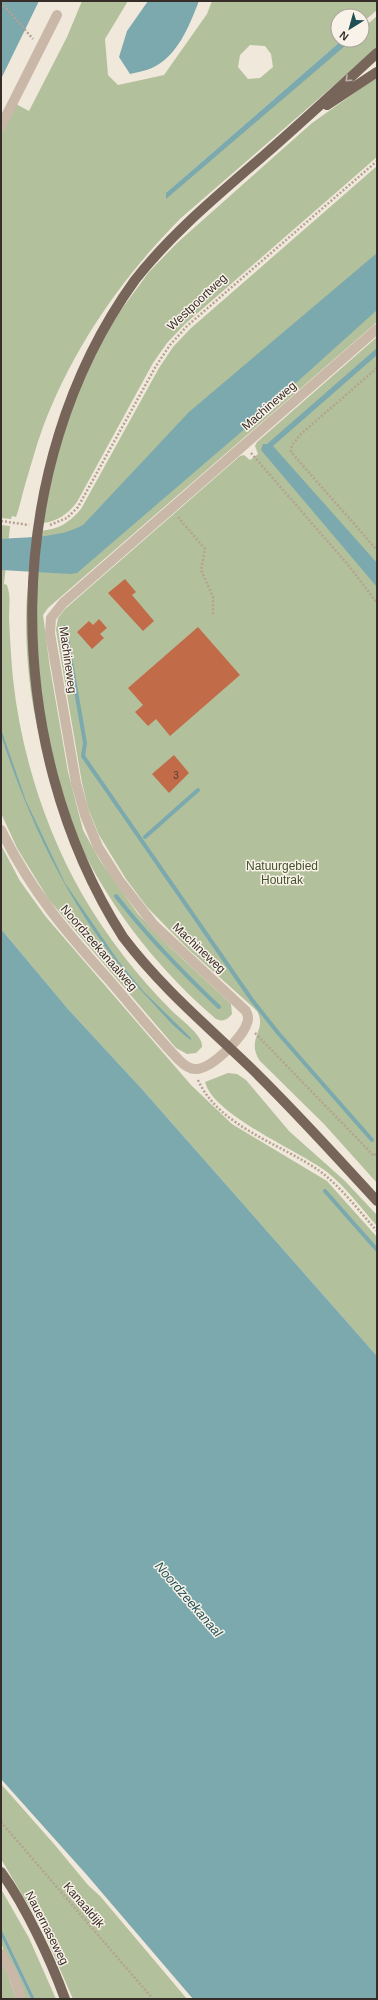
<svg xmlns="http://www.w3.org/2000/svg" width="378" height="2000" viewBox="0 0 378 2000" font-family="Arial,sans-serif">
<style>
.green{fill:#b2c09c;fill-rule:evenodd}
.water{fill:#7ca9ad}
.lines{fill:none;stroke-linecap:round;stroke-linejoin:round}
.stream{stroke:#7ca9ad;stroke-width:4}
.building{fill:#c26b49}
.path{stroke:#b5a292;stroke-width:2.5;stroke-dasharray:2 2;stroke-linecap:butt}
.minor{stroke:#c9b8a8;stroke-width:10}
.major{stroke:#77655a;stroke-width:10}
.oneway{stroke:#beb3a8}
.labels{text-anchor:middle;stroke-width:3;stroke-linejoin:round;paint-order:stroke}
.number-label{font-size:10px;fill:#593c30}
.street-label{font-size:12px;fill:#362d28;stroke:#f9f2e8}
.park-label{font-size:12px;fill:#44532d;stroke:#f9f2e8}
.water-label{font-size:13px;font-style:italic;fill:#1f5056;stroke:#f9f2e8}
</style>
<rect width="100%" height="100%" fill="#f1e8dc"/>
<g class="green">
<path d="M82 1H128L105 39 108 75 118 85 164 75 207 14 212 1H377V10L362 23V16H338V40H342L166 193 349 40H362V29L377 16V48L181 218C122 277 73 348 43 427 36 446 31 465 25 485 22 495 20 506 16 517L12 516 11 519 1 518V134L16 104 29 111 67 37ZM250 45 265 46 271 54 273 67 260 78 248 79 238 67 240 55Z"/>
<path d="M377 77V157L185 324 167 343 153 363 77 502C68 514 56 523 40 523L37 511 82 375 118 314 149 272 177 243 312 123Z"/>
<path d="M377 166V322L48 608 43 615 50 668 68 772 83 830 99 859 138 914 171 948 231 1004 232 1014C227 1020 223 1022 216 1019 161 972 116 915 83 851 74 833 69 813 61 795 55 779 48 763 43 746 29 704 24 641 27 596 29 574 35 553 39 531 58 530 69 523 81 509L159 368 173 347 190 329Z"/>
<path d="M377 337V1183L324 1124 260 1061C245 1038 268 1031 257 1011L186 947 147 907 126 879 99 835 88 808 82 783 56 630 58 618 65 609 240 456 244 455 250 460 258 454 255 446 257 442Z"/>
<path d="M1 525 10 526 4 584 7 585C11 596 9 607 9 618 10 638 11 659 13 679 21 753 45 829 82 894 107 937 137 976 172 1011 180 1019 204 1036 202 1047L196 1053 187 1054 176 1048 49 900 17 848 1 813Z"/>
<polygon points="1,845 20,881 46,917 191,1085 232,1124 327,1181 377,1237 377,1356 141,1088 68,1009 1,929"/>
<path d="M228 1073 237 1074 246 1080 289 1131 345 1181 377 1215V1226C361 1208 346 1187 327 1172 298 1150 214 1116 205 1082Z"/>
<polygon points="1,1784 54,1844 88,1885 100,1896 187,1999 73,1999 42,1928 1,1859"/>
<polygon points="1,1889 29,1938 56,1999 35,1999 1,1928"/>
<path d="M1 1936 31 1999H24C20 1977 1 1958 1 1936Z"/>
<polygon points="1,1960 8,1975 16,1999 1,1999"/>
</g>
<g class="water">
<polygon points="1,1 39,1 1,79"/>
<path d="M148 1H199C189 26 178 56 152 68 145 71 137 72 130 74L119 57 127 31Z"/>
<polygon points="342,40 352,40 166,199 166,193"/>
<path d="M377 253V310L247 427 77 573 71 574 1 570V539C27 537 60 538 83 525L189 412Z"/>
<polygon points="377,348 377,355 273,446 377,563 377,587 261,450 263,444 267,444"/>
<path d="M1 729 26 801 65 883 119 962 144 992 191 1038V1040C176 1030 162 1013 150 1000 78 925 33 833 1 735Z"/>
<polygon points="1,929 68,1009 141,1088 377,1356 377,1999 193,1999 86,1874 1,1779"/>
<polygon points="1,1928 35,1999 31,1999 1,1936"/>
</g>
<g class="lines">
<g class="stream">
<polyline points="65,627 85,743 83,756 252,1000 279,1034 372,1140"/>
<polyline points="145,837 198,790"/>
<path d="M116 896C147 936 182 972 219 1007"/>
<polyline points="325,1191 377,1250"/>
</g>
</g>
<g class="building">
<polygon points="125,579 136,592 132,595 154,621 143,631 108,593"/>
<polygon points="99,619 107,628 100,634 104,638 92,649 77,632 89,621 93,625"/>
<polygon points="198,627 240,675 170,736 156,719 148,726 135,712 143,705 128,688"/>
<polygon points="174,755 189,773 169,793 152,774"/>
</g>
<g class="lines">
<g class="path">
<polyline points="1,2 33,39"/>
<polyline points="377,368 301,434 292,445 291,452 377,550"/>
<polyline points="251,453 349,566 377,603"/>
<polyline points="178,517 205,549 201,570 213,597 213,615"/>
<polyline points="1,521 29,525"/>
<polyline points="50,525 67,518 78,507 156,366 170,345 187,326 377,161"/>
<polyline points="255,1033 374,1156 377,1153"/>
<path d="M198 1080C219 1127 282 1144 321 1172 342 1188 359 1211 377 1231"/>
<polyline points="1,1822 153,1999"/>
</g>
<g class="minor">
<polyline points="1,126 57,15"/>
<path d="M1 830C31 891 66 932 111 982 133 1008 155 1035 179 1060 183 1064 189 1069 195 1069 211 1070 243 1037 247 1023 249 1019 248 1015 246 1011L154 925 119 880 98 847 85 815 76 783 50 633 51 618 63 603 377 329"/>
<polyline points="1,1954 14,1977 21,1999"/>
</g>
<g class="major">
<path d="M377 53C339 88 301 123 262 157 217 196 172 233 135 280 0 467 0 744 123 937 160 986 206 1025 251 1068 294 1110 336 1156 377 1201"/>
<polyline points="327,105 377,72"/>
<path d="M1 1872C25 1905 51 1960 65 1999"/>
</g>
</g>
<defs><path id="oneway-chevron" d="M-2-3.5L2.5 0L-2 3.5" fill="none" stroke-width="1.6" stroke-linecap="round" stroke-linejoin="round"/></defs>
<use class="oneway" href="#oneway-chevron" transform="translate(348 79) rotate(138)"/>
<g class="labels">
<g class="number-label">
<text x="176" y="779">3</text>
</g>
<g class="street-label">
<text transform="translate(197 302) rotate(-43)" y="4">Westpoortweg</text>
<text transform="translate(269 406) rotate(-41)" y="4">Machineweg</text>
<text transform="translate(68 660) rotate(82)" y="4">Machineweg</text>
<text transform="translate(99 948) rotate(49)" y="4">Noordzeekanaalweg</text>
<text transform="translate(199 948) rotate(43)" y="4">Machineweg</text>
<text transform="translate(84 1905) rotate(49)" y="4">Kanaaldijk</text>
<text transform="translate(47 1928) rotate(63)" y="4">Nauernaseweg</text>
</g>
<g class="park-label">
<text x="282" y="870">Natuurgebied<tspan x="282" dy="14">Houtrak</tspan></text>
</g>
<g class="water-label">
<text transform="translate(189 1599) rotate(49)" y="5">Noordzeekanaal</text>
</g>
</g>
<rect width="378" height="2000" fill="none" stroke="#362d28" stroke-width="4"/>
<g transform="translate(350 28) rotate(217)"><circle r="19" fill="#f9f2e8" stroke="#aba39b"/>
<path d="M0-3L7 15L0 10L-7 15Z" fill="#1f5056"/>
<text y="-6" font-size="11" font-weight="bold" text-anchor="middle" fill="#362d28">N</text>
</g>
</svg>
